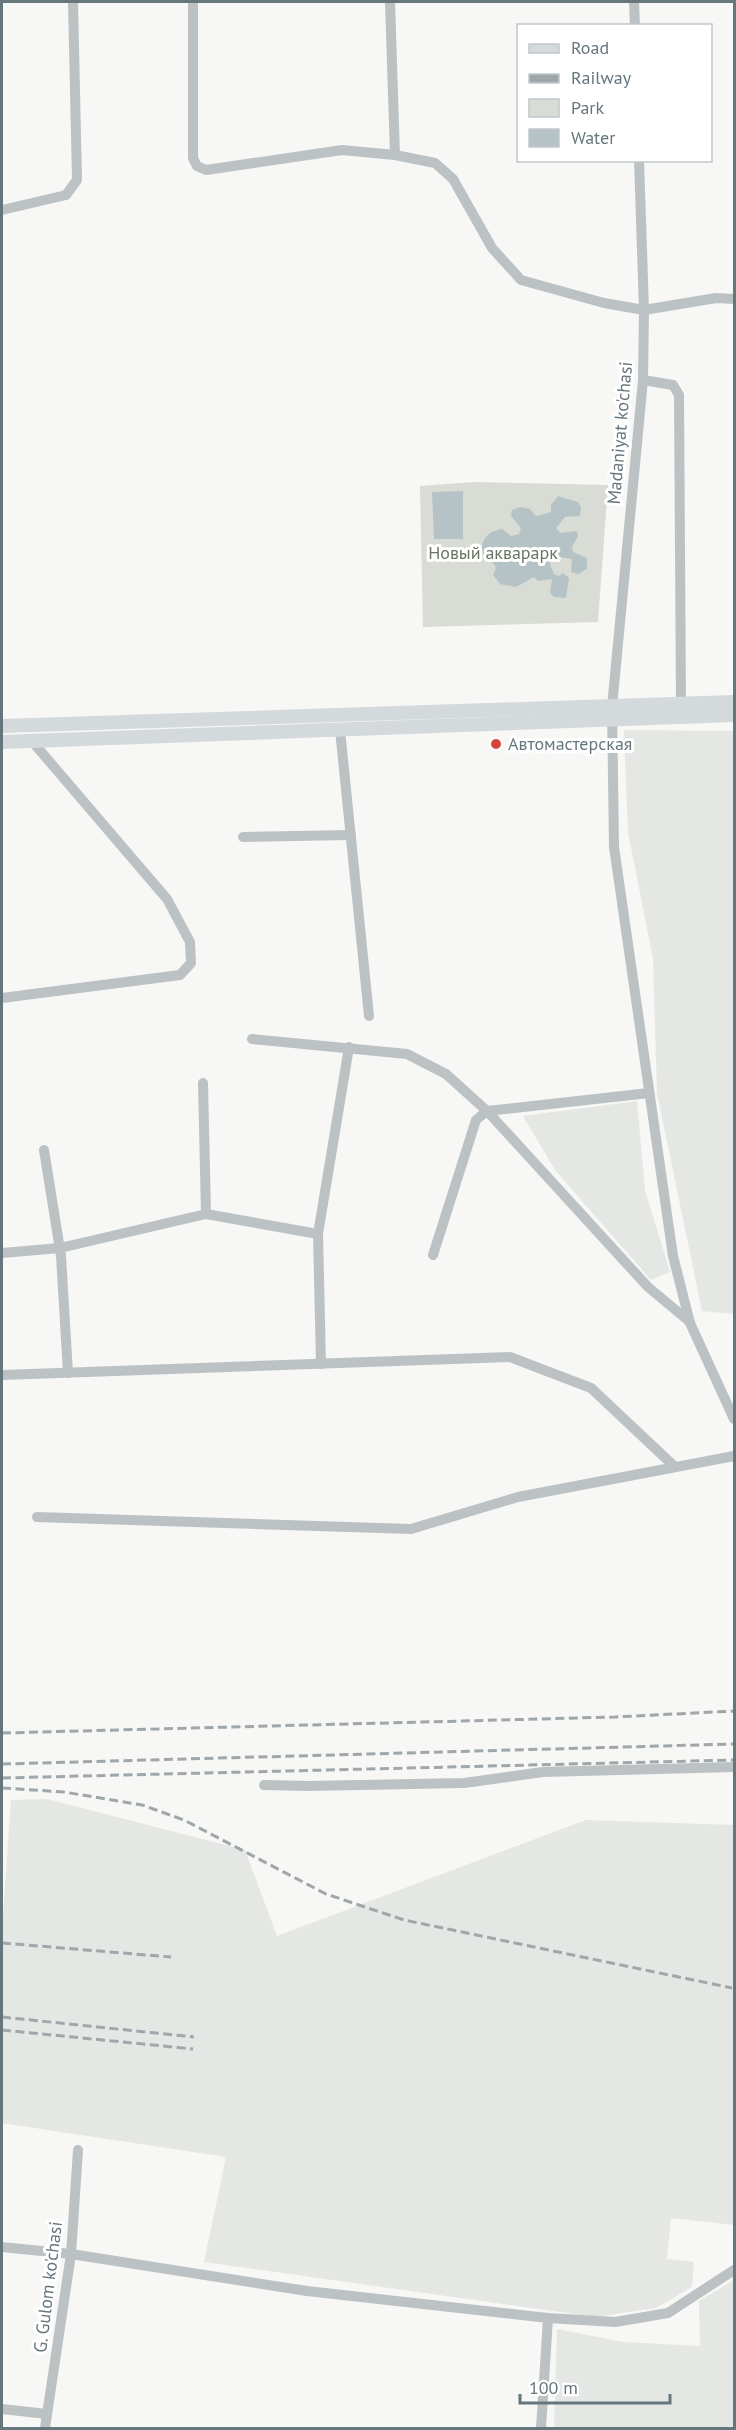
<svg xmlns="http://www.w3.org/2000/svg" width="736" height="2430" viewBox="0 0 736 2430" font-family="'PT Sans',sans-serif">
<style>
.built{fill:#e5e7e5}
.green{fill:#d8dcd4}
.water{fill:#b6c3c6}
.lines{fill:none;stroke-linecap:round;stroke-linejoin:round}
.minor{stroke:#bcc2c4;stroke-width:10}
.major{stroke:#d4d9db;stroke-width:14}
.rail{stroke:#9fa7aa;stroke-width:3;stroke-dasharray:9 4.5;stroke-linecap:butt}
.poi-dot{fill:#d54638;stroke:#fff;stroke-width:2}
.labels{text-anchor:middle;stroke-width:6;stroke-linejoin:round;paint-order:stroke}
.street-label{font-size:18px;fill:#65767d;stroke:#fff}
.park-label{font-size:18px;fill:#697663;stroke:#fff}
.poi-label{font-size:18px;fill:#65767d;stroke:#fff;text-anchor:start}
</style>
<rect width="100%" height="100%" fill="#f7f7f5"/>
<g class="built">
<polygon points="624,730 734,731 734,1314 702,1311 657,1093 653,959 628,832"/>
<polygon points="637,1101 645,1190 670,1272 651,1280 555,1170 523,1116"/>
<polygon points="47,1799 245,1850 277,1936 586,1820 734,1825 734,2225 671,2218 667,2259 694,2262 692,2287 656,2308 596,2317 204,2262 226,2157 2,2123 2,1931 11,1800"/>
<polygon points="734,2280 734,2428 554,2428 557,2329 623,2342 700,2346 699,2301"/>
</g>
<polygon class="green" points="474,482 608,485 598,622 423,627 420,486"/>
<g class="water">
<polygon points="463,491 463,539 434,539 432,492"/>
<path d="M558 496 578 502 581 507 580 516 565 517 556 528 560 533 577 531 578 536 572 547 573 552 587 558V569L578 574 571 572 572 559 552 556 550 564 554 574 559 576 563 573 569 578 566 598 554 597 550 593 552 579 538 581 534 577 516 587 500 584 493 575 496 568C493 560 485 559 481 550 483 536 490 531 502 529L511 536 519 534 521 528 511 516 512 510 520 507 530 509 536 516 551 512V505Z"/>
</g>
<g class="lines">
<g class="minor">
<polyline points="193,2 193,158 197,166 206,170 342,150 395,155 435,163 453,179 492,248 521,280 604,303 644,310 716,298 734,299"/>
<polyline points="390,2 395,155"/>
<polyline points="634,2 635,26"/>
<polyline points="639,160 644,310 643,380 612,707 614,847 673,1256 690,1323 734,1419"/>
<polyline points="2,210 66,195 77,180 73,2"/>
<polyline points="643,380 673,385 679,395 681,705"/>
<polyline points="340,730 369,1016"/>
<polyline points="243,837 351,835"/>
<polyline points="2,998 180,975 191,963 190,942 167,899 31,740"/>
<polyline points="252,1039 407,1054 446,1074 487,1111 648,1287 690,1322"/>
<polyline points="203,1083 206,1214"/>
<polyline points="44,1150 61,1256 68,1373"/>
<polyline points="2,1253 60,1248 206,1214 318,1234"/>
<polyline points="433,1255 476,1120 487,1111 649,1093"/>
<polyline points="321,1364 318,1234 349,1047"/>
<polyline points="2,1375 510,1357 591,1388 675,1467"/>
<polyline points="37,1517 411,1529 518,1497 734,1456"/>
<polyline points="264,1785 309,1786 464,1783 543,1772 734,1767"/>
<polyline points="2,2247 71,2254 307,2291 548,2318 615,2322 668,2313 734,2270"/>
<polyline points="2,2409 47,2414"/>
<polyline points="45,2428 71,2254 78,2150"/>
<polyline points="541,2428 548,2318"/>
</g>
<g class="major">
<polyline points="2,726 734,702"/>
<polyline points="2,742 734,715"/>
</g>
<g class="rail">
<polyline points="2,1733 615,1717 734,1711"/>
<polyline points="2,1764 734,1744"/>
<polyline points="2,1778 734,1760"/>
<polyline points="2,1788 64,1792 142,1805 184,1820 326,1894 404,1920 732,1988"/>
<polyline points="2,1943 171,1957"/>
<polyline points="2,2017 194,2037"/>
<polyline points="2,2030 193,2049"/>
</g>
</g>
<circle class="poi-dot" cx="496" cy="744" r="6"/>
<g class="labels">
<g class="street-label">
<text transform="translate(620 433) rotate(-85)" y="6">Madaniyat ko'chasi</text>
<text transform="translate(48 2287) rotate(-83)" y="6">G. Gulom ko'chasi</text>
</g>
<g class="park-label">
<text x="493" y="559">Новый акварарк</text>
</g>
<g class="poi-label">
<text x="508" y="750">Автомастерская</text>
</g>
</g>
<rect width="736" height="2430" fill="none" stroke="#65767d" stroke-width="6"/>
<rect x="517" y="24" width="195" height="138" fill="#ffffff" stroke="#c1c8cb" stroke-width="1.5"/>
<rect x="529" y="44" width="30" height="9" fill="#d4d9db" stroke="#c1c8cb" stroke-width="1.5"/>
<text x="571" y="54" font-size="18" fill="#65767d">Road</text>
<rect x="529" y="74" width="30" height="9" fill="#9fa7aa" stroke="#c1c8cb" stroke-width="1.5"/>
<text x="571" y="84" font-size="18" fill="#65767d">Railway</text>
<rect x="529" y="99" width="30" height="18" fill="#d8dcd4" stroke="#c1c8cb" stroke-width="1.5"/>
<text x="571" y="114" font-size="18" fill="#65767d">Park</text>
<rect x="529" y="129" width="30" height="18" fill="#b6c3c6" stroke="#c1c8cb" stroke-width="1.5"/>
<text x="571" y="144" font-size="18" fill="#65767d">Water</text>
<path d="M520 2394v9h150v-9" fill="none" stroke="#65767d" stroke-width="3"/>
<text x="529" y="2394" font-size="18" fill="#65767d" stroke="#ffffff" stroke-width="4.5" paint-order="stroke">100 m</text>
</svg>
